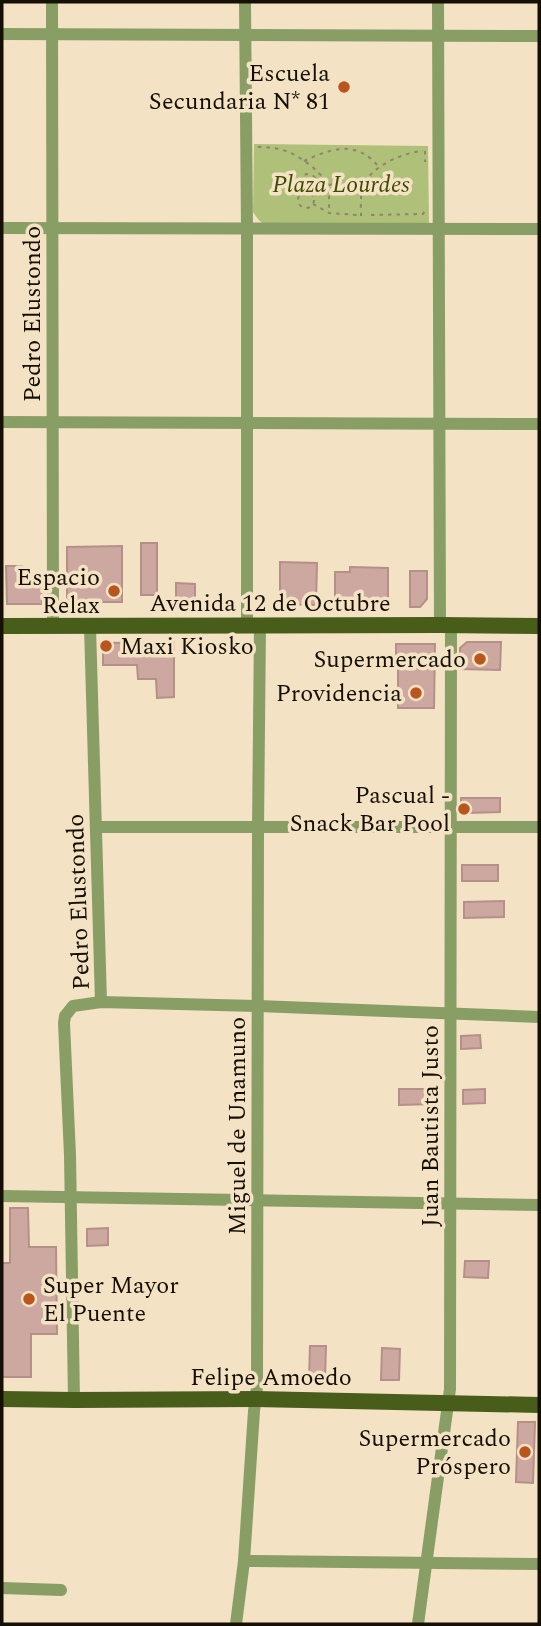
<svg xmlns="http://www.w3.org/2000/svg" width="541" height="1626" viewBox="0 0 541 1626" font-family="Spectral,serif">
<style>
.green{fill:#afc179}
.building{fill:#cda8a1;stroke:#b49089;stroke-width:2}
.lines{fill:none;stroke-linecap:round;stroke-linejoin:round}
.path{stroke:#90846e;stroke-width:2;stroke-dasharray:3.5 5;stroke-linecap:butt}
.minor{stroke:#899e65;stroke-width:12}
.major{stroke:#495d1b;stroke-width:16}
.poi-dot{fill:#b9561e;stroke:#f3e2c3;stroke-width:2.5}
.labels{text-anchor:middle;stroke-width:7;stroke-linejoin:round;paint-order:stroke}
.poi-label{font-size:24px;fill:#150f05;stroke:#f3e2c3;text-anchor:end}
.park-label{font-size:24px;font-style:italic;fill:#3f4b00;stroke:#f3e2c3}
.street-label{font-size:24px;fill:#150f05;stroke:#f3e2c3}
</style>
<rect width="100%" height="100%" fill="#f3e2c3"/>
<polygon class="green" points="254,144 428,146 429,223 262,223 258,219 253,212"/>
<g class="building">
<rect x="141" y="543" width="16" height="52"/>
<polygon points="122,546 122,602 72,602 67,597 67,547"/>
<polygon points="280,562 317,563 316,605 280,604"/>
<polygon points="6,566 22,566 22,574 42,574 42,604 7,604"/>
<polygon points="350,567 388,568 388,605 335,605 335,572 350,572"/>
<polygon points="410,571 427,571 427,599 420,607 410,607"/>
<polygon points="176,583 195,584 195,603 176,603"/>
<polygon points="174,642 174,697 157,698 156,679 138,679 137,665 103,665 103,643"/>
<polygon points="467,642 501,642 500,670 460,669 460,648"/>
<polygon points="396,644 435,644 434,708 398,708 398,668 396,668"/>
<polygon points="461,798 500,798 500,812 467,813 461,807"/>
<rect x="462" y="865" width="36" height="16"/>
<polygon points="504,901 504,917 464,918 464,902"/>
<polygon points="480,1035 481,1048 461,1049 461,1036"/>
<polygon points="399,1089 434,1089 434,1104 399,1105"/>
<polygon points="485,1089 485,1103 463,1104 463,1090"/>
<polygon points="10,1208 28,1208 29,1247 56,1247 57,1334 31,1334 31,1377 2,1377 2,1263 10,1263"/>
<polygon points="108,1228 108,1245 87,1246 87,1229"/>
<polygon points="465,1261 489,1261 488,1278 464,1277"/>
<polygon points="310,1346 326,1346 325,1380 309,1380"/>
<polygon points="382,1348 400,1349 399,1380 381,1380"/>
<polygon points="518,1422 535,1422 533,1483 516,1482"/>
</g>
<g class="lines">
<g class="path">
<path d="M258 147C267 147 277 148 286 151 298 155 321 171 326 183 330 191 329 202 329 211"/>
<polyline points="425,151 425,162"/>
<path d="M304 161C332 148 356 140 378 166"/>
<circle cx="308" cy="182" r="8"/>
<polyline points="329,185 343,182 363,185"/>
<circle cx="306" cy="200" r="8"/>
<polyline points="313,204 329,213 358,215"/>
<polyline points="371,215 423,214 425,210"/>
<path d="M361 216C361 207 360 196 363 187 369 167 404 152 423 151"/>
</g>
<g class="minor">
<polyline points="52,2 53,626"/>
<polyline points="245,2 247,229 247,626"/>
<polyline points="438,2 440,625"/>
<polyline points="2,34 539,36"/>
<polyline points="2,228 539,229"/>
<polyline points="2,422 539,424"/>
<polyline points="90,627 101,1002"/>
<polyline points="97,827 539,827"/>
<polyline points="2,1196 539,1205"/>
<polyline points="74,1400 70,1155 64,1023 65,1016 73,1006 101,1002 258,1006 539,1017"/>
<polyline points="244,1561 539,1564"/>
<polyline points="2,1588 61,1590"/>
<polyline points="236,1624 244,1561 254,1411 257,1387 258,828 260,626"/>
<polyline points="418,1624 450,1389 451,626"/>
</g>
<g class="major">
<polyline points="2,626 440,625 539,626"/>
<polyline points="2,1399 74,1400 256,1399 539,1405"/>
</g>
</g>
<g class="poi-dot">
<circle cx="344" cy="87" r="7"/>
<circle cx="114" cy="591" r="7"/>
<circle cx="106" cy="646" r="7"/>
<circle cx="480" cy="659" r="7"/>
<circle cx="416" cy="693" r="7"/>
<circle cx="464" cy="809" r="7"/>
<circle cx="29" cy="1299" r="7"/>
<circle cx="525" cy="1452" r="7"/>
</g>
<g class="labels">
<g class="poi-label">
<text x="330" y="81">Escuela<tspan x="330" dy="28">Secundaria N* 81</tspan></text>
<text x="100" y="585">Espacio<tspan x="100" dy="28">Relax</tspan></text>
<text x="120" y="654" text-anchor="start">Maxi Kiosko</text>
<text x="466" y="667">Supermercado</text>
<text x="402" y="701">Providencia</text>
<text x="450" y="803">Pascual -<tspan x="450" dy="28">Snack Bar Pool</tspan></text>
<text x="43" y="1293" text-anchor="start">Super Mayor<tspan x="43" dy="28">El Puente</tspan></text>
<text x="511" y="1446">Supermercado<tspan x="511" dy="28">Próspero</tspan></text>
</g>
<g class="park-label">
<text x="341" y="192">Plaza Lourdes</text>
</g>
<g class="street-label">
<text transform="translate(32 314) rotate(-90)" y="8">Pedro Elustondo</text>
<text x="270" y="611">Avenida 12 de Octubre</text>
<text transform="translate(78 902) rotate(-92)" y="8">Pedro Elustondo</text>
<text transform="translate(237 1126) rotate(-90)" y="8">Miguel de Unamuno</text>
<text transform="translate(430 1126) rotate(-90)" y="8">Juan Bautista Justo</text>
<text x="271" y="1385">Felipe Amoedo</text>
</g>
</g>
<rect width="541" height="1626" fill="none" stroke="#150f05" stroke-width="7"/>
</svg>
